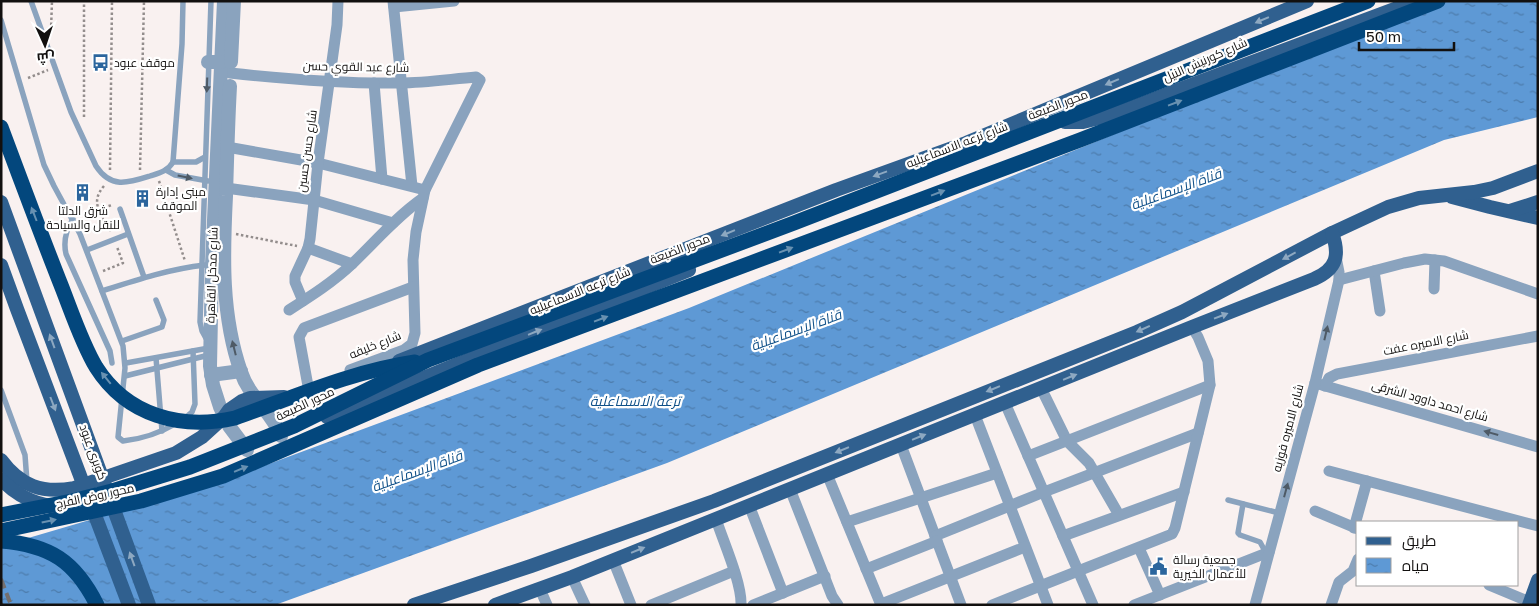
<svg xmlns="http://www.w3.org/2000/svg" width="1539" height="606" viewBox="0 0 1539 606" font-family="'Golos Text',Cairo,sans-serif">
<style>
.water{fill:url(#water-ripples)}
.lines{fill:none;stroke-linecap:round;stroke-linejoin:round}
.path{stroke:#938d8c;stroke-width:2.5;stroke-dasharray:2.5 2.5;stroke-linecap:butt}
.service{stroke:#8aa3be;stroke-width:5.5}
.minor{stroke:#8aa3be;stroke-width:11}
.tertiary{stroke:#8aa3be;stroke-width:14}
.primary{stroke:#30608f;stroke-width:14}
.motorway{stroke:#03477d;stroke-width:15}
.rail{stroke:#746f6e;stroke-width:4;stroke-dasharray:10 5;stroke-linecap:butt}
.oneway{fill:#8da8c1}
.oneway2{fill:#4e5a66}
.oneway3{fill:#6891b1}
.labels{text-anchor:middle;stroke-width:4.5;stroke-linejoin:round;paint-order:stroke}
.street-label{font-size:12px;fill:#12100f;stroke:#fff}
.poi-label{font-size:12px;fill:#12100f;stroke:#fff;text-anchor:start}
.water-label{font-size:14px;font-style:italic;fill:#0f5088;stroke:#fff}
</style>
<defs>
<pattern id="water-ripples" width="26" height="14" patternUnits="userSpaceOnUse" patternTransform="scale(1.25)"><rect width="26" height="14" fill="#5e99d5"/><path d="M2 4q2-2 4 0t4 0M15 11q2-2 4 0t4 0" fill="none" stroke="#4c7bab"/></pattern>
</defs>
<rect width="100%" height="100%" fill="#f9f1f0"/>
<polygon class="water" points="1440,1 1538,1 1538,117 1444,140 667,463 275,605 1,605 1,546 226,480 689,308"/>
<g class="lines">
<g class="path">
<polyline points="51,30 52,1"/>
<polyline points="28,78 48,70"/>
<polyline points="84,117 84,1"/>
<polyline points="110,170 112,1"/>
<polyline points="140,170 144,1"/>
<polyline points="159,181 185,261"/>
<path d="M104 186C91 201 99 210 106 226L108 225 111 232"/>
<polyline points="99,209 112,205"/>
<polyline points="236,234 297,246"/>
<polyline points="103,271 123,263 117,247"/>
</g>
<g class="service">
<path d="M31 1 71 112 96 166C111 189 128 183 150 176 159 173 168 171 173 162L182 44 183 1"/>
<path d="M1 20 44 165 54 186 80 234 123 346 125 368 118 437 123 441C142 439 160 433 177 423"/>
<polyline points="173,162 196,162 205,157"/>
<polyline points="166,170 175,175 208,181"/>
<polyline points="120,209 144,277"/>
<path d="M73 219C66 230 63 241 66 254L110 351 112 363"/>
<polyline points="87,250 128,234"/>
<path d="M102 291C136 280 169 269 205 265"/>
<polyline points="122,341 162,327 164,320 156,300"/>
<polyline points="208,342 202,331 200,322 211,1"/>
<polyline points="156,358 162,431"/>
<polyline points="126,363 209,348"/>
<polyline points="125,376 209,355"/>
<polyline points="1,390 25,455 27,482"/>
<polyline points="185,418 192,412 195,404 193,351"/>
<polyline points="1228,500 1279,513"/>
<polyline points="1243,504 1238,533 1240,535 1260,542 1266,553"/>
</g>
<g class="minor">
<polyline points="393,1 412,186"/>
<polyline points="394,7 454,1"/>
<path d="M230 73C286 79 343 84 400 83 425 83 451 79 476 77L480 80 425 190 416 232 413 260 415 333 412 344 404 350 350 370"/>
<polyline points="374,83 382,179"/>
<polyline points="227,147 318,163 425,190"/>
<polyline points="226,188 314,200 393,223"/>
<polyline points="308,248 352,264"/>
<polyline points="1374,271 1380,311"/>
<polyline points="1339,280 1404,263 1425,259 1444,261 1538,294"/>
<polyline points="1434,289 1435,260"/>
<polyline points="303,301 295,282 295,276 308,248 310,239 318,163 337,25 338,1"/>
<path d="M289 310C311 296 333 282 352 264 375 242 396 217 423 198"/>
<polyline points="1315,383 1538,447"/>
<polyline points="308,386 299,337 304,328 413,287"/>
<polyline points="1325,386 1329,378 1337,374 1538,336"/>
<polyline points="1041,388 1067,441 1089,463 1119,515"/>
<polyline points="1005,403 1093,605"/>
<polyline points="975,415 1048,605"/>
<polyline points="901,445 961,605"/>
<polyline points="1028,456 1210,385"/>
<polyline points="1329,471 1538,526"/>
<polyline points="827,474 881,605"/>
<polyline points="790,489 832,596 838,605"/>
<polyline points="749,505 783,593"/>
<polyline points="1315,511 1358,529"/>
<path d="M716 519C723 541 742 583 741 605"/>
<polyline points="847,522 997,473"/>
<polyline points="1354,528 1367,481"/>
<polyline points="935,536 1044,492 1198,433"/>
<polyline points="1063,536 1184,492"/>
<polyline points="1139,548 1160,595"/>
<polyline points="613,560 631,605"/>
<polyline points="866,569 937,541"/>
<polyline points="572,577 585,605"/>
<polyline points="1489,585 1530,602"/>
<polyline points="540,589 547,605"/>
<polyline points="881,604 1025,547"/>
<polyline points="651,605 734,571"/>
<polyline points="753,605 825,576"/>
<polyline points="992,605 1172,534 1175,528 1210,385 1208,361 1198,337 1192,327"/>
<polyline points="1134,605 1269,552"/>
<polyline points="1255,605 1315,383 1339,280 1339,272 1336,257"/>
<polyline points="1331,605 1339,582 1353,571 1358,559"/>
</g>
<g class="tertiary">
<polyline points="224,1 212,264 210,366 213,385 220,407 229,426 247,450"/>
<polyline points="208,62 221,62"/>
<polyline points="231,62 234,1"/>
<path d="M230 86C228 122 227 159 226 196 223 255 221 315 241 372 249 397 272 412 281 436"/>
<polyline points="211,375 241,371"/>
</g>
<g class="primary">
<polyline points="1065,122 1083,122 1111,115 1416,1"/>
<polyline points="1452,197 1490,207 1538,218"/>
<polyline points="1,202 149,605"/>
<polyline points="1510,211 1538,202"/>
<polyline points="1,265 17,309 129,605"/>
<polyline points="399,361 836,190 966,143 1307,1"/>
<polyline points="327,417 689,270"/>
<path d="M1 460C20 486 43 494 74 488L176 453 202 437 224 417 229 410 242 401 250 398 284 397"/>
<path d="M1 479C14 493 32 503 51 506"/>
<polyline points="414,605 531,566 714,501 1137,332 1182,312 1332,233 1388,207 1419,198 1474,192 1493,188 1538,171"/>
<path d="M495 605 572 577 1192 327 1314 279C1337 269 1340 255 1332 233"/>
<polyline points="1529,605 1538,580"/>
</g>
<g class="motorway">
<path d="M1 127C20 178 39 229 59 280 70 307 81 342 96 367 127 416 181 430 235 418 294 397 353 371 415 362"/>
<polyline points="1,515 72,501 112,491 190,467 294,426 428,360 794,223 1368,1"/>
<polyline points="1,531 141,501 223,476 478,365 1080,140 1438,1"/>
<path d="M1 541C50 545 75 561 97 605"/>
</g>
<g class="rail">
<polyline points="1,579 11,605"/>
<polyline points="1,604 2,605"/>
</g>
</g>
<defs><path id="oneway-solid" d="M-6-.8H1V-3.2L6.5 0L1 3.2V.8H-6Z" transform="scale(1.25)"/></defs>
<g class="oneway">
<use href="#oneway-solid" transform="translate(1262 20) rotate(157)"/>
<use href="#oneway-solid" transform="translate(1112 82) rotate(157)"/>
<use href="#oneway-solid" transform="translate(880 174) rotate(160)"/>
<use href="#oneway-solid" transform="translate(728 233) rotate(158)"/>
<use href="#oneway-solid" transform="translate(1289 256) rotate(152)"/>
<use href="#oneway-solid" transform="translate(1221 316) rotate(-21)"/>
<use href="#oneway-solid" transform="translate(1143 329) rotate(156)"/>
<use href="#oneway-solid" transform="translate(535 332) rotate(-22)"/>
<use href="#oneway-solid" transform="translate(52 341) rotate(-110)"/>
<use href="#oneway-solid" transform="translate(1070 377) rotate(-22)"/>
<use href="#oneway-solid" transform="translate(993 389) rotate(158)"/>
<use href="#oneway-solid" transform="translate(53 404) rotate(69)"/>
<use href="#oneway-solid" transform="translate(919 437) rotate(-22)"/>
<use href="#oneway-solid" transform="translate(842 450) rotate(158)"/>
<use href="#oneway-solid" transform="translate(638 550) rotate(-22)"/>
<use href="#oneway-solid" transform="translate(132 559) rotate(-110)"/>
</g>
<g class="oneway2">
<use href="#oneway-solid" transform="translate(207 85) rotate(92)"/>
<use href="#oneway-solid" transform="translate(185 177) rotate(12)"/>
<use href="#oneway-solid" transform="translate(1326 333) rotate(-77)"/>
<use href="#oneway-solid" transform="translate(234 348) rotate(-104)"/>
<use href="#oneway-solid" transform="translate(1491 433) rotate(-164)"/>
<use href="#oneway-solid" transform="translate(1286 490) rotate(-75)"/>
</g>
<g class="oneway3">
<use href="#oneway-solid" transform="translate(1175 103) rotate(-21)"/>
<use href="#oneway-solid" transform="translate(938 193) rotate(-21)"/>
<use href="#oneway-solid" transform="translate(34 214) rotate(-111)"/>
<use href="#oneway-solid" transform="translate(786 250) rotate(-21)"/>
<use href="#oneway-solid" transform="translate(601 319) rotate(-21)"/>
<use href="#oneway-solid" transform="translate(106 378) rotate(-129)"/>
<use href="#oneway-solid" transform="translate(241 469) rotate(-22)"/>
<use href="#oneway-solid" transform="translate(49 521) rotate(-12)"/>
</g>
<defs>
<symbol id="bus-bare" viewBox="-9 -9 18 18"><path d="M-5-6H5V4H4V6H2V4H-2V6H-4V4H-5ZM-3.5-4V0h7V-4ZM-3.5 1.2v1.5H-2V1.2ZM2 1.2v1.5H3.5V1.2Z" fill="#2b659d" stroke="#fff" stroke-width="2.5" paint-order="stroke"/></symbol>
<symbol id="building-bare" viewBox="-9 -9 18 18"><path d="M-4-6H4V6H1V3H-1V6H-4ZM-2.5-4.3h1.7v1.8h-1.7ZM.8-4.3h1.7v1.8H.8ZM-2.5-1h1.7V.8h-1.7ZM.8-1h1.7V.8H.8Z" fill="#2b659d" stroke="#fff" stroke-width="2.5" paint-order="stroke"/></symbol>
<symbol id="civic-bare" viewBox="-9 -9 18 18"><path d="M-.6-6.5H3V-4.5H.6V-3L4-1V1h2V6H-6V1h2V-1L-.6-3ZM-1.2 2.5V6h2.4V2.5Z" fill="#2b659d" stroke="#fff" stroke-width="2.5" paint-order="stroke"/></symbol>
</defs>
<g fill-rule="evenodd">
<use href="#bus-bare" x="88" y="50" width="25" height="25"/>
<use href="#building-bare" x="70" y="180" width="25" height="25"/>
<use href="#building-bare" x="130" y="186" width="25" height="25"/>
<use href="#civic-bare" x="1146" y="554" width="25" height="25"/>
</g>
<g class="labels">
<g class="street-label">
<text transform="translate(1205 60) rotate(-24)" y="4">شارع كورنيش النيل</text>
<text transform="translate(356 67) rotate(1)" y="4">شارع عبد القوي حسن</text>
<text transform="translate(1058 105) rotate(-21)" y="4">محور الضبعة</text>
<text transform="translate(957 145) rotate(-21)" y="4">شارع ترعه الاسماعيليه</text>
<text transform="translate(307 151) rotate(-82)" y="4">شارع حسن حسين</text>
<text transform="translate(680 249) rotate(-21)" y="4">محور الضبعة</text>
<text transform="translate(212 275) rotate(-88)" y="4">شارع مدخل القاهرة</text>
<text transform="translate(580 291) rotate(-22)" y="4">شارع ترعه الاسماعيليه</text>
<text transform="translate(1426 343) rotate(-11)" y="4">شارع الاميره عفت</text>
<text transform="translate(375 345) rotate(-22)" y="4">شارع خليفه</text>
<text transform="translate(1430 401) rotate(16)" y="4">شارع احمد داوود الشرقى</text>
<text transform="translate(305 404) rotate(-25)" y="4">محور الضبعة</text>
<text transform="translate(1288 428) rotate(-75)" y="4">شارع الاميره فوزيه</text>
<text transform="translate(93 452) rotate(70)" y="4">كوبرى عبود</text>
<text transform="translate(95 496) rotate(-12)" y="4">محور روض الفرج</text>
</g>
<g class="poi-label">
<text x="114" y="67">موقف عبود</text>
<text x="156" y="196">مبنى إدارة<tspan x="156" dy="14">الموقف</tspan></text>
<text x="83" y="215" text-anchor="middle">شرق الدلتا<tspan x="83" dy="14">للنقل والسياحة</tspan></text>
<text x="1173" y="564">جمعية رسالة<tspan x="1173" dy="14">للأعمال الخيرية</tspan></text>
</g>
<g class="water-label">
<text transform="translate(1176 189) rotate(-20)" y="5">قناة الإسماعيلية</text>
<text transform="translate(796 330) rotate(-20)" y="5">قناة الإسماعيلية</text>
<text x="635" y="406">ترعة الاسماعلية</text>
<text transform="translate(417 471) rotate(-20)" y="5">قناة الإسماعيلية</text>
</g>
</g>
<rect width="1539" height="606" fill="none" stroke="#12100f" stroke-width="5"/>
<rect x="1356" y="521" width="162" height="65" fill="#ffffff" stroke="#a09f9f"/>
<rect x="1366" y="537" width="25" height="8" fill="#30608f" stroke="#a09f9f"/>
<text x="1402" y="546" font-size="15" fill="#12100f">طريق</text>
<rect x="1366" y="558" width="25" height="15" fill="url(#water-ripples)" stroke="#a09f9f"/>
<text x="1402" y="571" font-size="15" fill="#12100f">مياه</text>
<g transform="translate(45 45) rotate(177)" stroke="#ffffff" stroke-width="4" paint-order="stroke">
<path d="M0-4L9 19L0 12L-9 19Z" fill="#12100f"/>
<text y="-8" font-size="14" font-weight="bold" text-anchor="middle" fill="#12100f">ش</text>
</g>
<path d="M1359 42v8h95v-8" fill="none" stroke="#12100f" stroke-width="2.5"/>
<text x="1366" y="42" font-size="15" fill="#12100f" stroke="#ffffff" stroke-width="4" paint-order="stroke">50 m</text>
</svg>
